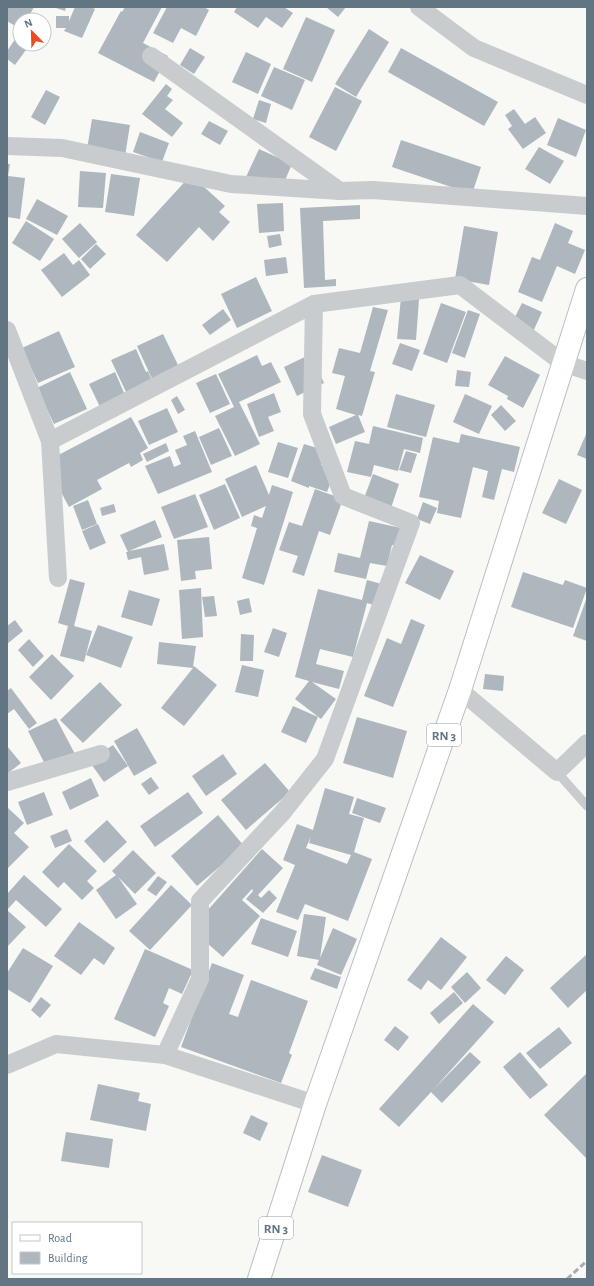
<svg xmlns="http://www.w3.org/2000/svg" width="594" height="1286" viewBox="0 0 594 1286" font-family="'Alegreya Sans',sans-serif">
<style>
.building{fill:#aeb7bd;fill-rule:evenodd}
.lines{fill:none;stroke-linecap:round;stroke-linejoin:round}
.primary-casing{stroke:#bbbfc3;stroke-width:24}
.lane{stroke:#c8cccf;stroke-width:9}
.street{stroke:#c8cccf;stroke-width:18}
.primary{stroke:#fff;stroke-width:22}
.rail{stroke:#a6adb3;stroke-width:3;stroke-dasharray:6 3;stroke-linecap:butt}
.labels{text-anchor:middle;stroke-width:4;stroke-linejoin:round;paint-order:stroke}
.shield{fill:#fff;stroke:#909ea8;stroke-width:1}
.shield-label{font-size:13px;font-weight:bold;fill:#617583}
</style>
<rect width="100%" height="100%" fill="#f8f8f5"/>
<g class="building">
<polygon points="7,7 34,7 27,20 20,20 20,29 7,21"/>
<polygon points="53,7 66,7 65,11"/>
<polygon points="75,7 91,7 95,9 82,38 64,31 66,28 56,28 56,16 69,16 69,21"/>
<polygon points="125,7 162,7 143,43 168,56 154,82 98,53 121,11 122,12"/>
<polygon points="167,7 204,7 209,10 196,36 181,28 173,43 153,33"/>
<polygon points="237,7 284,7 293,13 282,28 266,17 258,28 234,12"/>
<polygon points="326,7 346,7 338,17"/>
<polygon points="306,17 335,30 312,82 283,69"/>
<polygon points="369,29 389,42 356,97 335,84"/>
<polygon points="16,38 20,41 20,44 24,44 28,47 15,65 7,59 7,51"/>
<polygon points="190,48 205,57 194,74 180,65"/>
<polygon points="401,48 498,102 484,126 388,72"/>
<polygon points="246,52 271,64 258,94 232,82"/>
<polygon points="274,67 305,80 292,110 261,96"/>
<polygon points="166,84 172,89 167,96 173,100 165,109 183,123 172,137 142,114"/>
<polygon points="335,87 362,101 336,151 309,137"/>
<polygon points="46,90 60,97 45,125 31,117"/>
<polygon points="259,100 271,104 266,123 253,119"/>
<polygon points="514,109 525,124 535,117 546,133 523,149 508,129 512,126 505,115"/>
<polygon points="558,118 586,130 576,157 547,145"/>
<polygon points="92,119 130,125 125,156 87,149"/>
<polygon points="209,121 228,131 220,145 201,134"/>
<polygon points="140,132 169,143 162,162 133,152"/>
<polygon points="401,140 481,167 472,194 392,167"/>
<polygon points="539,147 564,161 550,184 525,169"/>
<polygon points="259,149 292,164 280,192 246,177"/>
<polygon points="7,164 10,164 8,176 25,178 20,219 7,217"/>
<polygon points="80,171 106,173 103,208 78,207"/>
<polygon points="111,174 140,178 134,216 105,212"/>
<polygon points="191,175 225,206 219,212 230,222 213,241 199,227 167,262 136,235"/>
<polygon points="37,199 68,216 57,235 26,219"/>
<polygon points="283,203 284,231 259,233 257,204"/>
<polygon points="360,205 360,219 323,221 325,280 336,279 336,286 304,288 300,208"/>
<polygon points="26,221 54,239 40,261 12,243"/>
<polygon points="80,223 97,242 79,258 62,239"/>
<polygon points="555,223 573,231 568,243 585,250 575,274 557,266 542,302 518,292 532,257 540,260"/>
<polygon points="464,226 498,232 489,285 455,279"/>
<polygon points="280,234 282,245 269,248 267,236"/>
<polygon points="96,244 106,254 90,269 81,259"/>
<polygon points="64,253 73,265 79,260 90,275 62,297 41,270"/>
<polygon points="286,257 288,273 266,276 264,260"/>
<polygon points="256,277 272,311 237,328 221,294"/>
<polygon points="401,297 419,299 416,340 397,339"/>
<polygon points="441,303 466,312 447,363 423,354"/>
<polygon points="522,303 542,312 532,334 511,325"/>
<polygon points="373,307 388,310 370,371 375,372 362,416 358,415 365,432 336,444 329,427 356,415 336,409 345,376 332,373 339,348 360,353"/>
<polygon points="223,309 231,320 210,335 202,325"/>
<polygon points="468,310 480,314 465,358 452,353"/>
<polygon points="59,331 75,367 38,383 22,348"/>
<polygon points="163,334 180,369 153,381 137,346"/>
<polygon points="400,343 420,350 412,371 392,364"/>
<polygon points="136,349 146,372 148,371 152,381 126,392 111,360"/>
<polygon points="311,354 324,383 297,396 284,367"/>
<polygon points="257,355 262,366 271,362 281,382 239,402 260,444 235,456 215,416 234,407 218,374"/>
<polygon points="505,356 540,375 523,408 507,399 508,396 488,385"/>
<polygon points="457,370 471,372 469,387 455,386"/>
<polygon points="70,372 87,409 54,424 37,388"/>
<polygon points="115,372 125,395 100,407 89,384"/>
<polygon points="216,374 230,404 210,413 196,383"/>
<polygon points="274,393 281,412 268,417 274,431 259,437 247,404"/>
<polygon points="396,394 435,405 426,437 387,427"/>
<polygon points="465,394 492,406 479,434 453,422"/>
<polygon points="177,396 185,410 178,414 171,400"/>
<polygon points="501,405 516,421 505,431 491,415"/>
<polygon points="167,408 178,432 149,445 138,421"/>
<polygon points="131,417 148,448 140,453 143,460 131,467 129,463 97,480 102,489 69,507 45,462"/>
<polygon points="373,426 423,438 420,453 404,449 398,471 374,465 371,477 347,472 355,441 369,444"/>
<polygon points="219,428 232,456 211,465 199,437"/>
<polygon points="195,431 212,472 158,494 145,466 170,456 174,467 181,464 175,450 187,445 183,436"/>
<polygon points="587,432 587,459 577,455"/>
<polygon points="461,434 520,447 514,472 502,469 494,500 482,497 488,471 473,467 461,518 437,513 439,501 419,497 433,437 459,443"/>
<polygon points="278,442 298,448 288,478 268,472"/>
<polygon points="166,443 169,451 147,462 143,454"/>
<polygon points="304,444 327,451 321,465 335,471 327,492 309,486 309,488 291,481"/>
<polygon points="406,451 417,454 411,473 399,470"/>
<polygon points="256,465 269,495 272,485 293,492 264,585 242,578 257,528 251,526 254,515 262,518 266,506 242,517 225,479"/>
<polygon points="373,474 399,484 390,511 363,501"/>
<polygon points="559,479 582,490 566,524 542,513"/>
<polygon points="225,484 240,518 214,530 199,495"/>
<polygon points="315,489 343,499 330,535 319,531 304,576 292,572 298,556 279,550 289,522 302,526"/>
<polygon points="195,494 208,527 174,539 161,507"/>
<polygon points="88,500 97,524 82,530 73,506"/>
<polygon points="423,502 437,508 430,524 417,519"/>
<polygon points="114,504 116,512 102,516 100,508"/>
<polygon points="155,520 162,537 129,551 164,544 169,570 144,575 141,557 128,560 126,552 128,552 120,535"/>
<polygon points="369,521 401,528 396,546 392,545 387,566 370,563 366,579 334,572 338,553 360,558"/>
<polygon points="98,524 106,543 90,550 82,531"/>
<polygon points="209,537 212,569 195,571 196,579 181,581 177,540"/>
<polygon points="420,555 454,571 440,600 405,583"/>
<polygon points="523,572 563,585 565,580 587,588 573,628 511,607"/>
<polygon points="70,579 85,583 74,626 92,631 84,662 60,656 68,626 58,623"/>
<polygon points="367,580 389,586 383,608 367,603 353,657 320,649 316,664 344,671 339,689 312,682 336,699 321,719 295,699 309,681 295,677 318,589 362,600"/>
<polygon points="201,588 203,637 182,639 179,590"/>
<polygon points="129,590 160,599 152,626 121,617"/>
<polygon points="214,596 217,616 205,617 202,597"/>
<polygon points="587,597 587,641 573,636"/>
<polygon points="249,598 252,612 240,615 237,601"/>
<polygon points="411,619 425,625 393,707 364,696 387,638 401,644"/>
<polygon points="15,620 23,631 7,644 7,626"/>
<polygon points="98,625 133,637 121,668 86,655"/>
<polygon points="273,628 287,633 279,657 264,652"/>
<polygon points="241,634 254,635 253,661 240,661"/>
<polygon points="29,639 44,656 33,667 18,650"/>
<polygon points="159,642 196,646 193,667 194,666 217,685 184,726 161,708 193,668 157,664"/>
<polygon points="52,654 74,676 51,700 29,677"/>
<polygon points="242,665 264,670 258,697 235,692"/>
<polygon points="485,674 504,676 503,691 483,689"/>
<polygon points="100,682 122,705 83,743 60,720"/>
<polygon points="11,688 37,723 29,729 14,709 7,714 7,691"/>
<polygon points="293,706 318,717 306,743 281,732"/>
<polygon points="357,717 407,731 393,778 343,763"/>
<polygon points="56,718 75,754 47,768 28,731"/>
<polygon points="137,728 157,763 134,776 114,741"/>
<polygon points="113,745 128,766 104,782 89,761"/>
<polygon points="7,746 21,763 7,774"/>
<polygon points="223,754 237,774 206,796 192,776"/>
<polygon points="265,763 290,792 246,830 221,800"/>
<polygon points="151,777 159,788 149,795 141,784"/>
<polygon points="91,778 99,796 70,810 62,792"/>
<path d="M325 788 354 797 349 814 364 818 354 852 372 859 348 921 305 904 298 920 276 912 295 865 283 860 297 824 313 830ZM311 836 309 843 351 855 347 864 306 848Z"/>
<polygon points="44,792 53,815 27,825 18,802"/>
<polygon points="188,792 203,813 155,847 140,826"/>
<polygon points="357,798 386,808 380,823 352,813"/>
<polygon points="7,807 24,823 14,833 29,847 7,869"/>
<polygon points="218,815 244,846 197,886 171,856"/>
<polygon points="107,820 127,842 104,863 84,841"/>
<polygon points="67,829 72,841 55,848 50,836"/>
<polygon points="69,844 97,871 87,881 94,888 82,900 64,882 58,888 42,872"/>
<polygon points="262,849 283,868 258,895 261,898 269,890 277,898 263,913 246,899 253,891 252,889 242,900 260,916 223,957 191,929"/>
<polygon points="133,850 156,873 135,894 118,877 137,904 116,919 96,890 116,875 112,871"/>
<polygon points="24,875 62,909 46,927 16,900 7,910 7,894"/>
<polygon points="158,876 167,882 156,896 147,890"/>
<polygon points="171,885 192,905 150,950 129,931"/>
<polygon points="7,910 26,927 7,947"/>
<polygon points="304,914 326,917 320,958 333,928 357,939 341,975 317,965 319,960 297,956"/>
<polygon points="261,918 297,931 288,957 251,944"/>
<polygon points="79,922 115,948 104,965 94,958 81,975 54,956"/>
<polygon points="441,937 467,957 441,990 428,980 421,990 407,980"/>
<polygon points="23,948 53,966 30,1003 7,989 7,973"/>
<polygon points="145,949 193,970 182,994 169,988 163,1003 169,1006 155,1037 114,1019"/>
<polygon points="587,954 587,990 568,1008 550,988"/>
<polygon points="506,956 524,970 505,995 486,980"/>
<polygon points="212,963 244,975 229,1014 238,1017 251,980 308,1001 289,1053 292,1055 281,1083 181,1047"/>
<polygon points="315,968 341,977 337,989 310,979"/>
<polygon points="467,972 481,988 465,1003 451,987"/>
<polygon points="454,992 463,1003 439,1024 430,1013"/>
<polygon points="41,997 51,1005 40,1018 31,1010"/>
<polygon points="473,1004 494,1022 433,1090 470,1052 481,1062 442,1103 431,1092 399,1127 379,1109"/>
<polygon points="395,1026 409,1037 398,1051 384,1040"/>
<polygon points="559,1027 572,1043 540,1069 526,1053"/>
<polygon points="520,1052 548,1085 530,1099 503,1067"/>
<polygon points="587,1073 587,1159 544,1115"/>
<polygon points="98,1084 140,1093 138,1101 151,1104 146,1131 90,1120"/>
<polygon points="251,1115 268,1123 260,1141 243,1133"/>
<polygon points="66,1132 113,1139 109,1168 61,1161"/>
<polygon points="322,1155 362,1170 348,1207 308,1192"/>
</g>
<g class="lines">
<defs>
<polyline id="primary" points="259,1279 315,1104 460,690 587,289"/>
</defs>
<use href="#primary" class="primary-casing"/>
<polyline class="lane" points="557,772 587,806"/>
<g class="street">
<polyline points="419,7 474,48 587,95"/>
<polyline points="151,56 340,191"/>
<polyline points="7,146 62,148 231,184 340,191 373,190 587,206"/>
<polyline points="7,330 50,441 58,578"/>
<polyline points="50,441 314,304 460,285 563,363 587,371"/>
<polyline points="460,690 557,772 587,743"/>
<polyline points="7,782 101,754"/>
<polyline points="165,1055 200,979 200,901 283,812 325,759 411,523 343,496 312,414 314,304"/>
<polyline points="7,1065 56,1044 165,1055 315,1104"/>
</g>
<use href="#primary" class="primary"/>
<polyline class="rail" points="567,1279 587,1261"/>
</g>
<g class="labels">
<g class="shield">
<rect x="427" y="724" width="34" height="22" rx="3"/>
<rect x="259" y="1217" width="34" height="22" rx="3"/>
</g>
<g class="shield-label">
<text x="444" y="740">RN 3</text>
<text x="276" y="1233">RN 3</text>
</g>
</g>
<rect width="594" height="1286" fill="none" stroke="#617583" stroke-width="16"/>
<rect x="12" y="1222" width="130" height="52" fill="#ffffff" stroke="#c0c8cd"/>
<rect x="20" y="1235" width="20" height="6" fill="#ffffff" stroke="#c0c8cd"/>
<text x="48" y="1242" font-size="12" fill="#617583">Road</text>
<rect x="20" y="1252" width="20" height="12" fill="#aeb7bd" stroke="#c0c8cd"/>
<text x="48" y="1262" font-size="12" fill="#617583">Building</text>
<g transform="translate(32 32) rotate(337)"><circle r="19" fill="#ffffff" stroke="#c0c8cd"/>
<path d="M0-3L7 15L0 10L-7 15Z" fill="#ef491f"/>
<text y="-6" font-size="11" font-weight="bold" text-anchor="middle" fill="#617583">N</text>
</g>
</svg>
